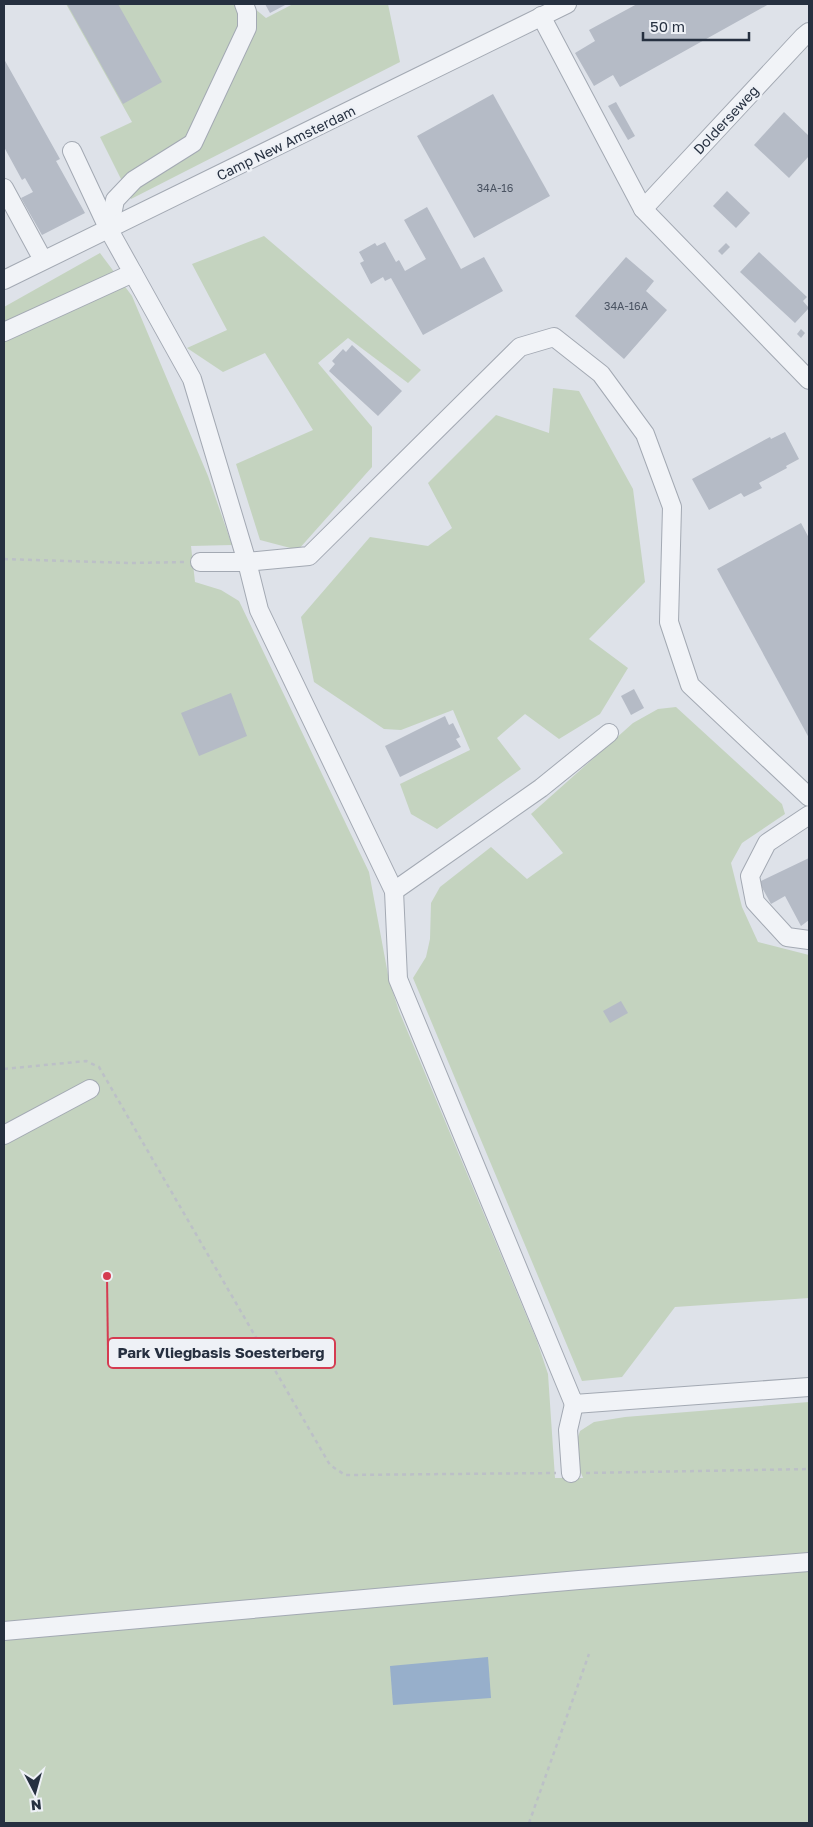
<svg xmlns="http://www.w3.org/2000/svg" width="813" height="1827" viewBox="0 0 813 1827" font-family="'Golos Text',sans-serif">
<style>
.green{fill:#c4d3bf}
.water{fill:#97afcb}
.building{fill:#b5bbc6}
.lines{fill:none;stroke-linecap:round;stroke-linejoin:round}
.minor-casing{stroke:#a3a9b3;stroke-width:20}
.path{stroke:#bcc0c7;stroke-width:2.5;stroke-dasharray:4 4;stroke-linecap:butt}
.minor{stroke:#f1f3f7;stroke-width:18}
.labels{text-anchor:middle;stroke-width:5;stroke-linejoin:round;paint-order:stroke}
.number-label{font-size:11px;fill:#4a5362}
.street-label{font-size:14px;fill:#263040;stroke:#eef1f6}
.leader{fill:none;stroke:#d53b51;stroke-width:2}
.callout-dot{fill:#d53b51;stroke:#eef1f6;stroke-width:2}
.callout{fill:#eef1f6;stroke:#d53b51;stroke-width:2}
.callout-label{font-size:15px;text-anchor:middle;font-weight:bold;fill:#263040}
</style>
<rect width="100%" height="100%" fill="#dee2e9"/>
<g class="green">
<polygon points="66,4 249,4 266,18 293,4 388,4 400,62 131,199 100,137 132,122"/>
<polygon points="264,236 421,370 408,383 348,338 318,363 372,427 372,467 298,550 260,540 236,464 313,430 265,353 223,372 187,348 227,330 192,264"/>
<polygon points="100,253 132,296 208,476 232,545 191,546 195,582 221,590 239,601 369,872 389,980 399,1011 537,1341 548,1374 555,1478 583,1478 573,1452 580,1431 594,1422 625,1417 809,1402 809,1823 4,1823 4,307"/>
<polygon points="553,388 579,391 633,489 645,582 589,639 628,668 600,714 559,739 525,714 497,738 521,769 437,829 411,814 400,784 470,750 453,710 401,730 384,729 314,682 301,617 370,537 428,546 452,528 428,483 496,415 549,433"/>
<polygon points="676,707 782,804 785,814 742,843 731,863 742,907 758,942 809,955 809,1298 675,1307 622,1377 582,1381 413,978 426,957 430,939 431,903 440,887 491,847 527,879 563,853 531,814 633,723 658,709"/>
</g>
<polygon class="water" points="488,1657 491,1698 393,1705 390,1666"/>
<g class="building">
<polygon points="67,4 118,4 162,82 123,104"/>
<polygon points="265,4 287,4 270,13"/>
<polygon points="637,4 769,4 620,87 613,75 594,86 575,53 595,41 589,30"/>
<polygon points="4,59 60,159 56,161 85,213 42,235 21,198 33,192 25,178 22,180 4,147"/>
<polygon points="493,94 550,196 474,238 417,136"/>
<polygon points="616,102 635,136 628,140 608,106"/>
<polygon points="784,112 809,136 809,156 789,178 754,145"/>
<polygon points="727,191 750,213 736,228 713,206"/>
<polygon points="427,207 461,269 484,257 503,291 423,335 391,278 385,281 383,277 371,284 360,263 364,261 359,252 375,243 377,246 385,242 396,262 399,260 405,271 426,259 404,220"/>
<polygon points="726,243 730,247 722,255 718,251"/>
<polygon points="759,252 807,297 803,301 809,308 795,323 740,272"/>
<polygon points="626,257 654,281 646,291 667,310 624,359 575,316"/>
<polygon points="801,329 805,333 801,338 797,334"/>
<polygon points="352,345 402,391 378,416 329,371 335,364 332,361 343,349 346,352"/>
<polygon points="785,432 799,459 786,466 787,468 759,483 762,488 744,497 741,493 709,510 692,479 770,437 771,439"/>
<polygon points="801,523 809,538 809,738 717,569"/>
<polygon points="634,689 644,708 631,715 621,696"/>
<polygon points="231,693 247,736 199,756 181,713"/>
<polygon points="445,716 449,725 453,723 460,737 456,739 461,747 400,777 385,746"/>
<polygon points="809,858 809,920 801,926 785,896 771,904 759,882"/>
<polygon points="621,1001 628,1013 610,1023 603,1011"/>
</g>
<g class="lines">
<defs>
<g id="minor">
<polyline points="541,16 643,209 809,380"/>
<polyline points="4,188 43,260"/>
<polyline points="643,209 803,37 809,32"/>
<polyline points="109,230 115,200 134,180 193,143 247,28 247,12 244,4"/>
<polyline points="133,273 192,379 247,562 259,610 394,891 398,979 574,1404 809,1387"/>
<polyline points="4,280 567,4"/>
<polyline points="4,332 133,273 109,230 72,151"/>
<polyline points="200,562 247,562 309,556 520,347 554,337 601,374 645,434 672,507 669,622 690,685 809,797"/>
<polyline points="809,815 767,843 750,876 755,902 787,937 809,940"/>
<polyline points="394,891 541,788 609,733"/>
<polyline points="4,1135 90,1089"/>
<polyline points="571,1473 568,1430 574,1404"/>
<polyline points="4,1631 579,1580 809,1562"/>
</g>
</defs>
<use href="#minor" class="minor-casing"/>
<g class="path">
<polyline points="4,559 129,563 186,562"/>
<polyline points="4,1069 86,1061 99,1067 330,1465 345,1475 556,1473"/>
<polyline points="586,1473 809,1469"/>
<polyline points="529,1823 589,1654"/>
</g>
<use href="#minor" class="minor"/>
</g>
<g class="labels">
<g class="number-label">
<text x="495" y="192">34A-16</text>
<text x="626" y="310">34A-16A</text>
</g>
<g class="street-label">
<text transform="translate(726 120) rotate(-47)" y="5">Dolderseweg</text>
<text transform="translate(286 143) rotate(-26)" y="5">Camp New Amsterdam</text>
</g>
</g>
<path class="leader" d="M107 1276L108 1353"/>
<circle class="callout-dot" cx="107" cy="1276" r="5"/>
<rect class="callout" x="108" y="1338" width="227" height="30" rx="5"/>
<g class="callout-label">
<text x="221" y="1358">Park Vliegbasis Soesterberg</text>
</g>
<rect width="813" height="1827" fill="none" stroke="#263040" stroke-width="10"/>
<g transform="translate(35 1792) rotate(174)" stroke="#eef1f6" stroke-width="4" paint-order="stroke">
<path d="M0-4L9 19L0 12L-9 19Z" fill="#263040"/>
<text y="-8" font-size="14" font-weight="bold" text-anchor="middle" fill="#263040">N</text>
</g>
<path d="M643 32v8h106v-8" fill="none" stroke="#263040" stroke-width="2.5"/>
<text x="650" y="32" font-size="15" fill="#263040" stroke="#eef1f6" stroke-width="4" paint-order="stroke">50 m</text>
</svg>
